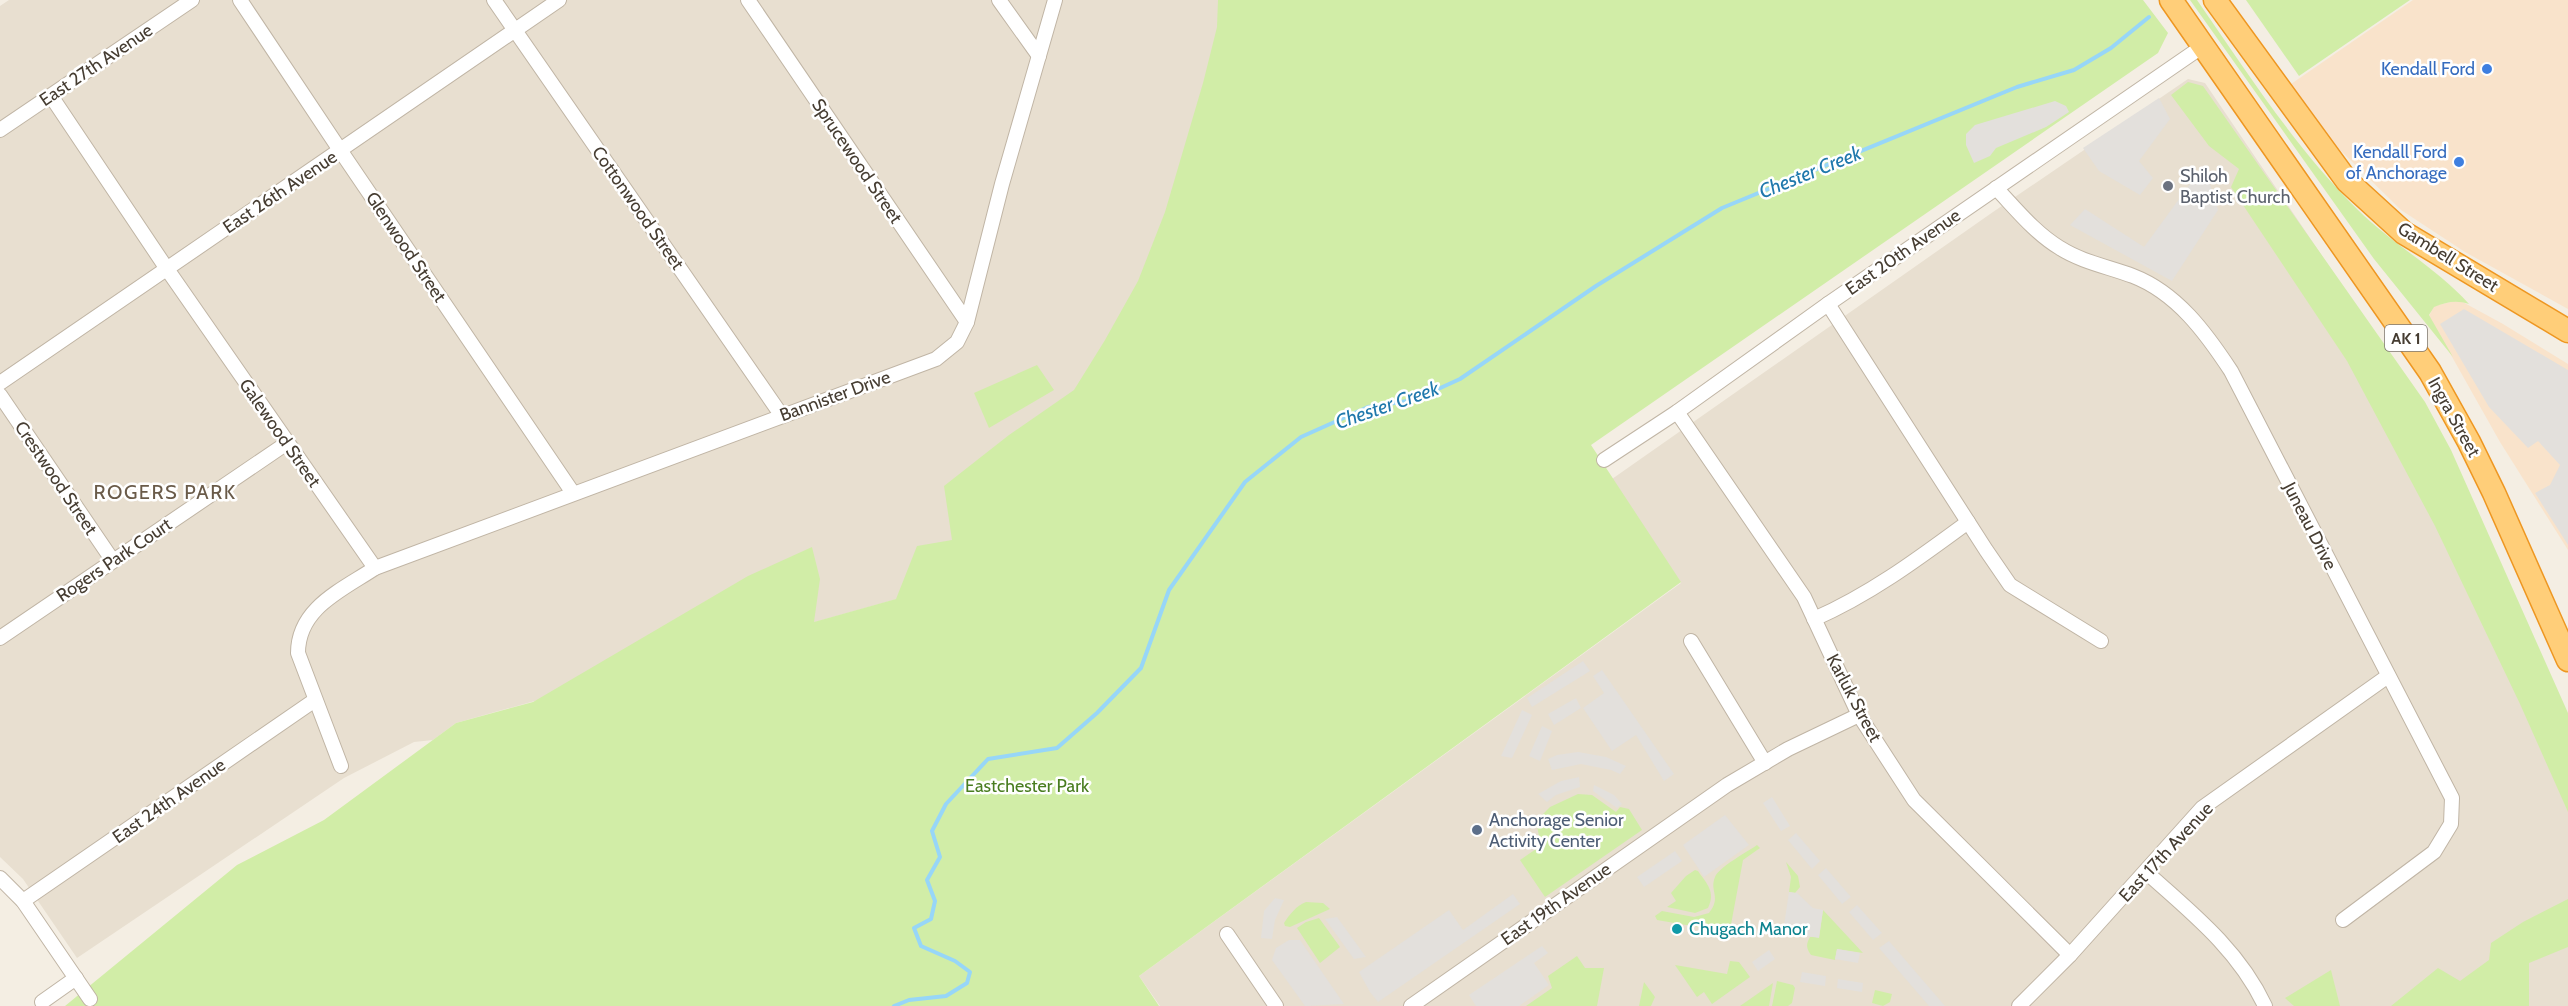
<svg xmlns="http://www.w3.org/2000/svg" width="2568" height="1006" viewBox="0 0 2568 1006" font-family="Cabin,sans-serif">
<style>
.residential{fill:#e8dfd0}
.commercial{fill:#f9e3cb}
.green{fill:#d1eda7}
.parking{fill:#e3e0dc}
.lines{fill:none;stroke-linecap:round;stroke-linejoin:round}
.stream{stroke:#97d6f8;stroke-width:4}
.minor-casing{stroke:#c0b5a5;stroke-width:16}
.trunk-casing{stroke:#ee9722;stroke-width:25}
.minor{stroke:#fff;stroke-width:14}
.trunk{stroke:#ffce79;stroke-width:22}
.shop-dot{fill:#3f7fe0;stroke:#fff;stroke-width:2}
.worship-dot{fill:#6b7280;stroke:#fff;stroke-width:2}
.service-dot{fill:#5c6f8a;stroke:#fff;stroke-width:2}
.culture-dot{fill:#0f9aa8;stroke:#fff;stroke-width:2}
.labels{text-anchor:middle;stroke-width:5;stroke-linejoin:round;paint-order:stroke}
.shield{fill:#fff;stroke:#7e7770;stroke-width:1.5}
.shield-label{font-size:16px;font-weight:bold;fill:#463d32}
.street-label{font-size:18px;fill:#463d32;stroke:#fff}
.shop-label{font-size:18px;fill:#366cbe;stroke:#fff;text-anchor:end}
.worship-label{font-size:18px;fill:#5b616d;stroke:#fff;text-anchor:start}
.park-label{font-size:18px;fill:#497d20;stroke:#fff}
.service-label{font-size:18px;fill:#4e5e75;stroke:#fff;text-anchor:start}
.culture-label{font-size:18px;fill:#0d838f;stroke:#fff;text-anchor:start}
.water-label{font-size:20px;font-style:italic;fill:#1f78ac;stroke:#fff}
.neighbourhood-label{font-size:20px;letter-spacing:1.5px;fill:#6a5b49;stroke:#fff}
</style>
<rect width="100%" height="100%" fill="#f4eee3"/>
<g class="residential">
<polygon points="9,0 1513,0 929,590 456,723 433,740 414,742 344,778 77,958 23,879 0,857 0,6"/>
<polygon points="2188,79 2205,83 2436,424 2568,723 2568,1006 1160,1006 1139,976 1681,583 1612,479 1993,212"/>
</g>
<g class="commercial">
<polygon points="2413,0 2568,0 2568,309 2465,252 2401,210 2337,147 2291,84"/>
<polygon points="2459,300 2503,324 2568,364 2568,550 2500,442 2429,316 2434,306"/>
</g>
<g class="green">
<polygon points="1218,0 2143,0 2168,33 2158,53 1591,445 1681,582 1139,976 1159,1006 65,1006 237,865 324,820 456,723 533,702 748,576 812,547 820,579 814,622 896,599 917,546 952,540 944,486 1009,435 1074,390 1105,340 1138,281 1165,212 1203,83 1217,27"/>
<path d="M2190 0H2197C2247 72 2295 148 2358 210 2392 244 2437 268 2469 304 2456 300 2447 302 2434 307L2429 315 2453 357 2374 259Z"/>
<polygon points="2246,0 2410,0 2299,76"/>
<polygon points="2188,82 2203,86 2425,402 2451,450 2568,713 2568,812 2520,704 2435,526 2347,361 2231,187 2239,169 2209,146 2171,95"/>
<polygon points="1037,365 1054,390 989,428 974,393"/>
<polygon points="1578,794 1592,795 1616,812 1620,807 1629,809 1642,830 1545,897 1520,860 1536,849 1539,836 1536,821 1550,807"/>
<path d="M1757 845 1760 848 1743 860 1730 930 1727 932 1657 920 1655 916 1662 911 1694 917 1709 913C1722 897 1709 891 1715 877 1719 867 1747 852 1757 845Z"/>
<polygon points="1786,862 1798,876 1800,887 1795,893 1789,892 1791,877"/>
<path d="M1695 870 1698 871C1707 884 1716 892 1708 908L1695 913 1667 907 1676 901 1671 893 1686 876Z"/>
<polygon points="2568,899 2568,947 2529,963 2529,1006 2391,1006 2438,968 2460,981 2489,960 2491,943 2523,922"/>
<path d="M1306 902 1323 903 1330 909 1290 927 1285 926 1284 923C1289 915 1297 905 1306 902Z"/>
<path d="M1823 910 1863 953 1837 949 1835 960 1811 955C1806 948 1806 944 1810 937H1819Z"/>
<polygon points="1319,918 1340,947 1320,963 1297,928 1306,922"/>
<polygon points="1577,956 1585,968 1604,968 1597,1006 1526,1006 1552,988 1548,976"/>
<polygon points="1730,961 1739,962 1750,977 1712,1004 1704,992 1697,997 1675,965 1727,974"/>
<polygon points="2331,970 2340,1006 2294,1006 2285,998"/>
<polygon points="1777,981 1793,985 1795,988 1792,1003 1788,1006 1772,1006"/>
<polygon points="1644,982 1655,997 1651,1006 1639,1006"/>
<polygon points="1773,983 1769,1006 1740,1006"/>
<polygon points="1875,990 1892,994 1890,1002 1883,1006 1872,1003"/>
</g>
<g class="parking">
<polygon points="2159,98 2170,119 2139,161 2153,178 2140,195 2099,171 2083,148"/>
<polygon points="2055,101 2066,106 2069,112 2046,127 1996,148 1990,156 1974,163 1966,145 1966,134 1975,125"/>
<polygon points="2204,165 2218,210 2172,281 2070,225 2085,209 2144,247"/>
<polygon points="2464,309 2568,370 2568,545 2535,493 2550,485 2560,465 2538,441 2528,448 2489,407 2440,324"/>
<polygon points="1583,661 1590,671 1532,707 1527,698"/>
<polygon points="1602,670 1674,774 1664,781 1636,735 1612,751 1583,708 1604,693 1593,676"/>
<polygon points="1576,698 1581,708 1554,725 1548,714"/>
<polygon points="1522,710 1532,715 1512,758 1501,756"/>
<polygon points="1542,726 1552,731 1540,761 1529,756"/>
<polygon points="1578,752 1606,757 1626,766 1620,774 1611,770 1581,764 1552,770 1548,759 1557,755"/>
<polygon points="1579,777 1580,787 1556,795 1547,802 1538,794 1561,781"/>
<polygon points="1594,785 1614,795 1622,804 1617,808 1593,791"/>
<polygon points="1772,797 1790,826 1781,831 1763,803"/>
<polygon points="1725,815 1749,845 1704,877 1683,845"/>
<polygon points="1796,833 1820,861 1812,869 1788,840"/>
<polygon points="1675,851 1682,861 1644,887 1637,877"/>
<polygon points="1826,868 1851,897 1842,904 1818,875"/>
<polygon points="1789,892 1797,893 1813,908 1823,910 1819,938 1783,932"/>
<polygon points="1513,894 1520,904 1378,1002 1370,992 1359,972 1449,910 1463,930"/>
<polygon points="1275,898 1284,900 1275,920 1272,939 1261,938 1264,911"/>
<polygon points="1857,905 1882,933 1873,940 1849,912"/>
<polygon points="1337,917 1366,957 1354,959 1325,919"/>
<polygon points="1289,940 1300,940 1344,1004 1305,1006 1272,960 1276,948"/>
<polygon points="1889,941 1945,1006 1929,1006 1879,948"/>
<polygon points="1542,946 1548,953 1534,963 1549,985 1519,1006 1476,1006 1469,995"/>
<polygon points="1837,949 1860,953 1858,963 1835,959"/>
<polygon points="1769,950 1775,959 1758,971 1752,962"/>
<polygon points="1802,972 1826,976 1825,986 1800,982"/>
<polygon points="1838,979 1863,983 1862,992 1837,988"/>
</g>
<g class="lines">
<polyline class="stream" points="894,1006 909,1000 946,996 967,983 970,972 955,961 921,946 914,928 931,919 935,901 927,880 940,857 932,831 946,804 988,759 1057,748 1097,713 1141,668 1169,590 1245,482 1301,437 1368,407 1414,400 1460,379 1596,286 1722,208 2017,87 2074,70 2111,48 2149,17"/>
<defs>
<g id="minor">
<polyline points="240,0 340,150 573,493"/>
<polyline points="494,0 782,416"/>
<polyline points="748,0 967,322"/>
<polyline points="999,0 1039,56"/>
<polyline points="51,96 167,269 375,568"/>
<polyline points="0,130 192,0"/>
<path d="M1996 188C2016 209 2035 233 2060 248 2082 262 2109 267 2133 276 2177 293 2206 333 2231 371L2452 798 2451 824 2434 852 2343 920"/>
<polyline points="1828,304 1986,550 2010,585 2101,641"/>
<polyline points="0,383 559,0"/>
<polyline points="0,395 113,561"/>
<polyline points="1677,412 1804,597 1859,715 1914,800 2070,955"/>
<polyline points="1604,460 1677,412 1828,304 2203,46"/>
<path d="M1814 619C1871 594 1919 558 1968 522"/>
<polyline points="0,638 287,443"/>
<polyline points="1691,641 1765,763"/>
<path d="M341 766 298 653C298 608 342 590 375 568L936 359 957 342 967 322 1002 184 1055 0"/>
<path d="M2146 872C2191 912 2239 950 2265 1006"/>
<polyline points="0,878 23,901 90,999"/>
<polyline points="23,901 315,700"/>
<polyline points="1227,934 1276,1006"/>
<polyline points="42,1002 76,978"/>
<polyline points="1411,1006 1727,785 1788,749 1859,715"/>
<polyline points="2019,1006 2070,955 2202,808 2388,676"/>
</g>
<g id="trunk">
<polyline points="2171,0 2430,372 2469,442 2494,493 2568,660"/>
<polyline points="2215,0 2347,181 2404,233 2568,331"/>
</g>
</defs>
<use href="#minor" class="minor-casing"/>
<use href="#trunk" class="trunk-casing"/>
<use href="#minor" class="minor"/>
<use href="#trunk" class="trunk"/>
</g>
<g class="shop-dot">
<circle cx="2487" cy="69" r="6"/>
<circle cx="2459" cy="162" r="6"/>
</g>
<circle class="worship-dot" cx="2168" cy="186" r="6"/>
<circle class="service-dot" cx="1477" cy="830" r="6"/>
<circle class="culture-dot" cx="1677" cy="929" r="6"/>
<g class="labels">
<rect class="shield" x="2385" y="325" width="42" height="26" rx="4.5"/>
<g class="shield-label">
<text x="2406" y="344">AK 1</text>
</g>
<g class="street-label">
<text transform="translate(96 65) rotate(-34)" y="6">East 27th Avenue</text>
<text transform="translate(857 161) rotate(56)" y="6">Sprucewood Street</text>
<text transform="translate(280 192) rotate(-34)" y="6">East 26th Avenue</text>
<text transform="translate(638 208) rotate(55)" y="6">Cottonwood Street</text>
<text transform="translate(406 247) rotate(56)" y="6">Glenwood Street</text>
<text transform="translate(1903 252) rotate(-35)" y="6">East 20th Avenue</text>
<text transform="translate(2448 257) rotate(32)" y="6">Gambell Street</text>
<text transform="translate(835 396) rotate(-20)" y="6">Bannister Drive</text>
<text transform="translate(2454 417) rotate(61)" y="6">Ingra Street</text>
<text transform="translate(280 433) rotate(55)" y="6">Galewood Street</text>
<text transform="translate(56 478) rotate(56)" y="6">Crestwood Street</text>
<text transform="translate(2310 526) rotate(63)" y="6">Juneau Drive</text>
<text transform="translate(114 560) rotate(-34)" y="6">Rogers Park Court</text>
<text transform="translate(1854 698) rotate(62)" y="6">Karluk Street</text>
<text transform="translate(169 801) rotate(-35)" y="6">East 24th Avenue</text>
<text transform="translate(2166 852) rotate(-47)" y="6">East 17th Avenue</text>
<text transform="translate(1556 904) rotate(-35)" y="6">East 19th Avenue</text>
</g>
<g class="shop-label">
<text x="2475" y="75">Kendall Ford</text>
<text x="2447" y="158">Kendall Ford<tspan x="2447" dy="21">of Anchorage</tspan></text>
</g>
<g class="worship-label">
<text x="2180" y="182">Shiloh<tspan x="2180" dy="21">Baptist Church</tspan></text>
</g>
<g class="park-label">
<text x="1027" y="792">Eastchester Park</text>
</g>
<g class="service-label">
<text x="1489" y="826">Anchorage Senior<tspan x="1489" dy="21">Activity Center</tspan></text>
</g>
<g class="culture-label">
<text x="1689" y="935">Chugach Manor</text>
</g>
<g class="water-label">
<text transform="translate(1810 172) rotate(-22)" y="7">Chester Creek</text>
<text transform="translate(1387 405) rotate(-19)" y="7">Chester Creek</text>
</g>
<g class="neighbourhood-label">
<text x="165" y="499">ROGERS PARK</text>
</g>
</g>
</svg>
